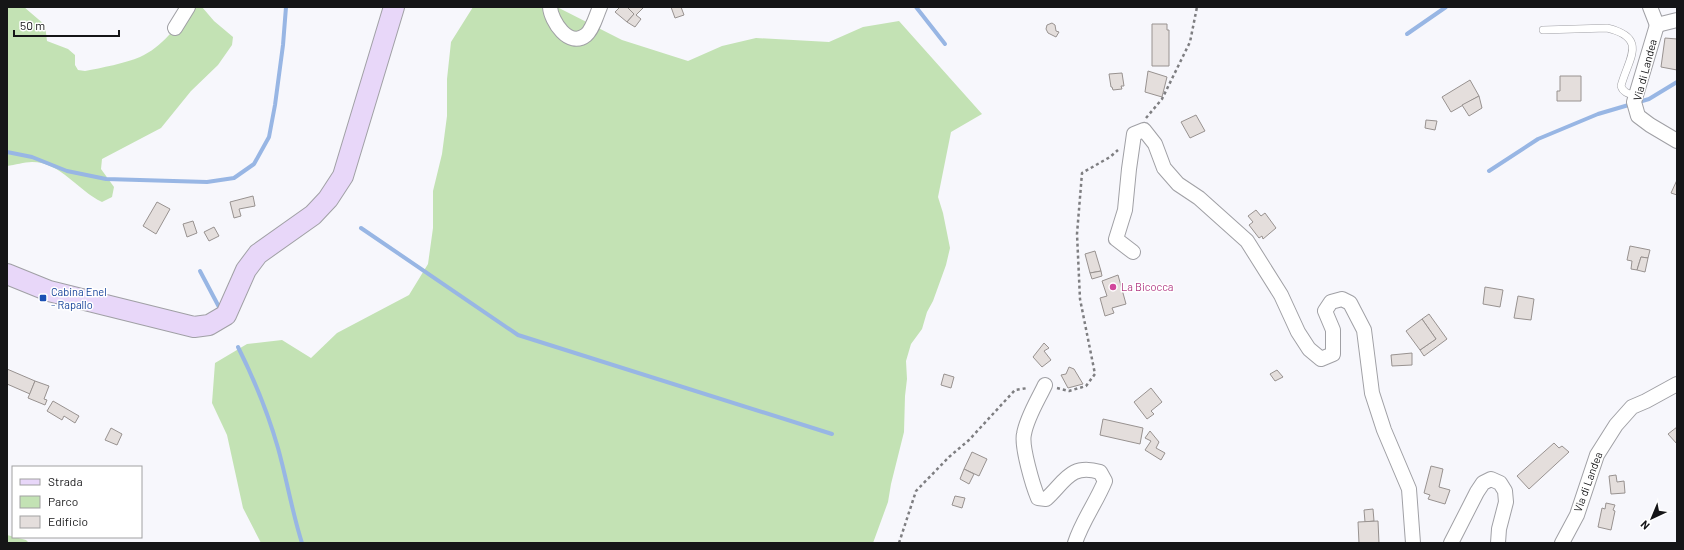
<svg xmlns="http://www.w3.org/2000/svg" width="1684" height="550" viewBox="0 0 1684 550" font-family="Barlow,sans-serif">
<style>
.green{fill:#c3e2b4}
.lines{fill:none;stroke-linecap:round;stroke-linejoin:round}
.stream{stroke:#98b6e4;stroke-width:4}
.building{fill:#e4dedc;stroke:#989290}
.lane-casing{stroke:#a0a0a5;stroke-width:8}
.street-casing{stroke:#a0a0a5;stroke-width:16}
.secondary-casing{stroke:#a0a0a5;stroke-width:22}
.path{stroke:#7e7e81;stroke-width:2.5;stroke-dasharray:3 3;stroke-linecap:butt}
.lane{stroke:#fff;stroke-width:7}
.street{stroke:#fff;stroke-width:14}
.secondary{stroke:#e8d7f9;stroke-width:20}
.hotel-dot{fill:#d1479c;stroke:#fff;stroke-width:1.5}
.transit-dot{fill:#1a4fb4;stroke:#fff;stroke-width:1.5}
.labels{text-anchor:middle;stroke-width:3;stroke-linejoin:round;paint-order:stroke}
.street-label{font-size:11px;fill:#151517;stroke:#fff}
.hotel-label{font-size:11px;fill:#b23c85;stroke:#fff;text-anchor:start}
.transit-label{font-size:11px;fill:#164399;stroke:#fff;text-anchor:start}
</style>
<rect width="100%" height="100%" fill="#f7f7fc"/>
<g class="green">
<path d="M7 7H24L45 25 47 41 68 49 75 55V65L78 70 85 71C101 68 126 63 140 57 162 47 177 27 190 7H202L214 21 233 37 232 45 218 65 191 91 161 128 102 159 101 169 114 187 112 197 102 202C78 191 61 162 32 162 24 162 15 165 7 166Z"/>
<polygon points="473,7 557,7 622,40 688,61 722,46 756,38 829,42 863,27 899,21 982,114 951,132 938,197 943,213 950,248 946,265 933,301 927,312 922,329 911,344 906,361 907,379 905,396 904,432 891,484 888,502 873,543 261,543 243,508 227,435 212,403 215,363 247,344 282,340 311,358 337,333 409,295 428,264 433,228 433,191 442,154 447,116 447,79 451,42"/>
<polygon points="7,535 26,540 29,543 7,543"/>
</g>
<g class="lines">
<g class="stream">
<polyline points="916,7 945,44"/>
<polyline points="1407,34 1446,7"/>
<polyline points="7,152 32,157 67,171 106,179 207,182 234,178 254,164 269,137 275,105 283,45 286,7"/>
<polyline points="1489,171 1538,139 1598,114 1649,99 1677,82"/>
<polyline points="361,228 518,335 832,434"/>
<polyline points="200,271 219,307"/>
<path d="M238 347C254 379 268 413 278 448 287 480 292 512 302 543"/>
</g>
</g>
<g class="building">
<polygon points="620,7 627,7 634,14 627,22 615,12"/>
<polygon points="627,7 644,7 636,15 641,19 635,27 627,22 634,14"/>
<polygon points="671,7 681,7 684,15 675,18"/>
<polygon points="1052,23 1055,25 1056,31 1059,32 1056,37 1048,33 1046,29 1047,25"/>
<polygon points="1152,24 1167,24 1167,30 1169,30 1169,66 1152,66"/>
<polygon points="1665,38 1677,39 1677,70 1661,67"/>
<polygon points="1148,71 1167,77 1162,97 1145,92"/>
<polygon points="1122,73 1124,86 1121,86 1122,89 1113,90 1112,87 1111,87 1109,74"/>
<polygon points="1560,76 1581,76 1581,101 1557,101 1557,91 1560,91"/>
<polygon points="1470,80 1479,96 1451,112 1442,97"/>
<polygon points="1479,96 1482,108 1469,116 1462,105"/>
<polygon points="1196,115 1205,131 1190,138 1181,122"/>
<polygon points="1426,120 1437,121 1435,130 1425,128"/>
<polygon points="1677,180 1677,195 1671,193"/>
<polygon points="253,196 255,206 239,209 241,216 234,218 230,202"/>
<polygon points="157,202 170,209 156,234 143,226"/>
<polygon points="1256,210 1261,216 1265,213 1276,228 1263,239 1262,236 1259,238 1249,225 1253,222 1248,216"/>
<polygon points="193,221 197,233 187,237 183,224"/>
<polygon points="214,227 219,236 209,241 204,232"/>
<polygon points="1630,246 1650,250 1648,258 1641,257 1637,270 1631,269 1632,261 1627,260"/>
<polygon points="1095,251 1101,271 1090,273 1085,254"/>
<polygon points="1641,257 1648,258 1645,272 1637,270"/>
<polygon points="1101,271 1102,276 1092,279 1090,273"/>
<polygon points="1118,275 1126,304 1112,308 1114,313 1105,316 1100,298 1107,296 1102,281"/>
<polygon points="1485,287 1503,290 1500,307 1483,304"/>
<polygon points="1518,296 1534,299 1531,320 1514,318"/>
<polygon points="1429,314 1447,339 1424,356 1420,350 1436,339 1422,319"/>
<polygon points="1422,319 1436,339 1420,350 1406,331"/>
<polygon points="1044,343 1049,348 1044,351 1051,360 1042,367 1033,357"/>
<polygon points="1412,353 1412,365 1392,366 1391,355"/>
<polygon points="1069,367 1074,369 1083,384 1068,388 1061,375 1066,374"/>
<polygon points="7,369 35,381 30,394 7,384"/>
<polygon points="1277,370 1283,377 1275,381 1270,374"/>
<polygon points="944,374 954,377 951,388 941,385"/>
<polygon points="35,381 49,386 44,399 47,400 45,405 28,398"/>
<polygon points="1151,388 1162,402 1151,411 1154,414 1147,419 1134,402"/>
<polygon points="53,401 79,416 75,423 64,416 62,420 47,411"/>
<polygon points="1103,419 1143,428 1140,444 1100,435"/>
<polygon points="1677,427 1677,444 1668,434"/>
<polygon points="111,428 122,434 117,445 105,440"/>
<polygon points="1150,431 1159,442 1156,448 1165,453 1161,460 1145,450 1151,441 1145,438"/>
<polygon points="1554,443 1559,448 1562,446 1569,452 1529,489 1517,476"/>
<polygon points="972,452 987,459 979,476 964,469"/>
<polygon points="1431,466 1443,469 1439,487 1450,490 1445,504 1428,499 1430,495 1424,493"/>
<polygon points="964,469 974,474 969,484 960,479"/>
<polygon points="1616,475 1617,482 1624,481 1625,493 1611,494 1609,476"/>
<polygon points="955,496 965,498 962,508 952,505"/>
<polygon points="1606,503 1615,505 1613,510 1615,511 1611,530 1598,527 1602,508 1605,509"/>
<polygon points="1373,509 1374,521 1365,522 1364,510"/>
<polygon points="1378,521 1379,543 1359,543 1358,522"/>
</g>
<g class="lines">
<defs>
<path id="lane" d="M1543 30 1607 28C1649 38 1628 59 1621 86 1623 93 1630 94 1636 96"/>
<g id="street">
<path d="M550 7C551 21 569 49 586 35 593 29 596 16 600 7"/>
<polyline points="1650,7 1657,25"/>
<polyline points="1657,25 1634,102 1638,116 1650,125 1677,141"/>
<polyline points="1657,25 1677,20"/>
<polyline points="175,28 188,7"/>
<polyline points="1133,252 1116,239 1125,210 1129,169 1134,134 1144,130 1155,144 1164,168 1178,184 1199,198 1247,241 1281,295 1298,332 1309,349 1321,359 1333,354 1333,330 1325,311 1331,302 1342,299 1350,303 1364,330 1372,393 1384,430 1409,489 1413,543"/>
<path d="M1045 385C1038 400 1027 417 1024 434 1021 446 1033 486 1038 498L1046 499C1065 482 1070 463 1100 472L1105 481C1096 503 1082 521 1075 543"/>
<polyline points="1451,543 1477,492 1483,483 1491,479 1500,483 1505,491 1506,502 1499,529 1498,543"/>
<polyline points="1562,543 1577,515 1597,455 1616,425 1632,407 1646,401 1677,384"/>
</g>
<polyline id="secondary" points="7,274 49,291 194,327 209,325 226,315 246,270 258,254 313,215 328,199 343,176 394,7"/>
</defs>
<use href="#lane" class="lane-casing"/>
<use href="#street" class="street-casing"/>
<use href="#secondary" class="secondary-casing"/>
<g class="path">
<polyline points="1146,118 1162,99 1190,42 1197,7"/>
<polyline points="1057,388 1069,391 1086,386 1095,374 1080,299 1077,234 1082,173 1110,157 1118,150"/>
<polyline points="899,543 916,491 949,457 969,440 1015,390 1028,388"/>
</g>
<use href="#lane" class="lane"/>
<use href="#street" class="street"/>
<use href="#secondary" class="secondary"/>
</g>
<circle class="hotel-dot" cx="1113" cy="287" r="4"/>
<rect class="transit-dot" x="39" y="294" width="8" height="8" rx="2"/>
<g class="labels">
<g class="street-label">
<text transform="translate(1645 70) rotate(-75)" y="4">Via di Landea</text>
<text transform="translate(1588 482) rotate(-70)" y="4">Via di Landea</text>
</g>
<g class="hotel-label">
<text x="1121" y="291">La Bicocca</text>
</g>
<g class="transit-label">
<text x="51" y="296">Cabina Enel<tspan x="51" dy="13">- Rapallo</tspan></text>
</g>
</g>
<rect width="1684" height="550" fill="none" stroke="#151517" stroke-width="16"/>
<rect x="12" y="466" width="130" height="72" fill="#ffffff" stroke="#a1a1a2"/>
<rect x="20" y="479" width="20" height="6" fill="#e8d7f9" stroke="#a1a1a2"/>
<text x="48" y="486" font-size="12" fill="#151517">Strada</text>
<rect x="20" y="496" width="20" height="12" fill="#c3e2b4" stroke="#a1a1a2"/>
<text x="48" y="506" font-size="12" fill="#151517">Parco</text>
<rect x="20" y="516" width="20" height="12" fill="#e4dedc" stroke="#a1a1a2"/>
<text x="48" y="526" font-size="12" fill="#151517">Edificio</text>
<g transform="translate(1652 518) rotate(224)" stroke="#ffffff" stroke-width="3" paint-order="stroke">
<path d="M0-3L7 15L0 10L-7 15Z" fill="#151517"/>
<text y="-6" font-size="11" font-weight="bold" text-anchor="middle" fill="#151517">N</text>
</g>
<path d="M14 30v6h105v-6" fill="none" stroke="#151517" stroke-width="2"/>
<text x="20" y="30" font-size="12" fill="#151517" stroke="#ffffff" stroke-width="3" paint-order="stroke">50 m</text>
</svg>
